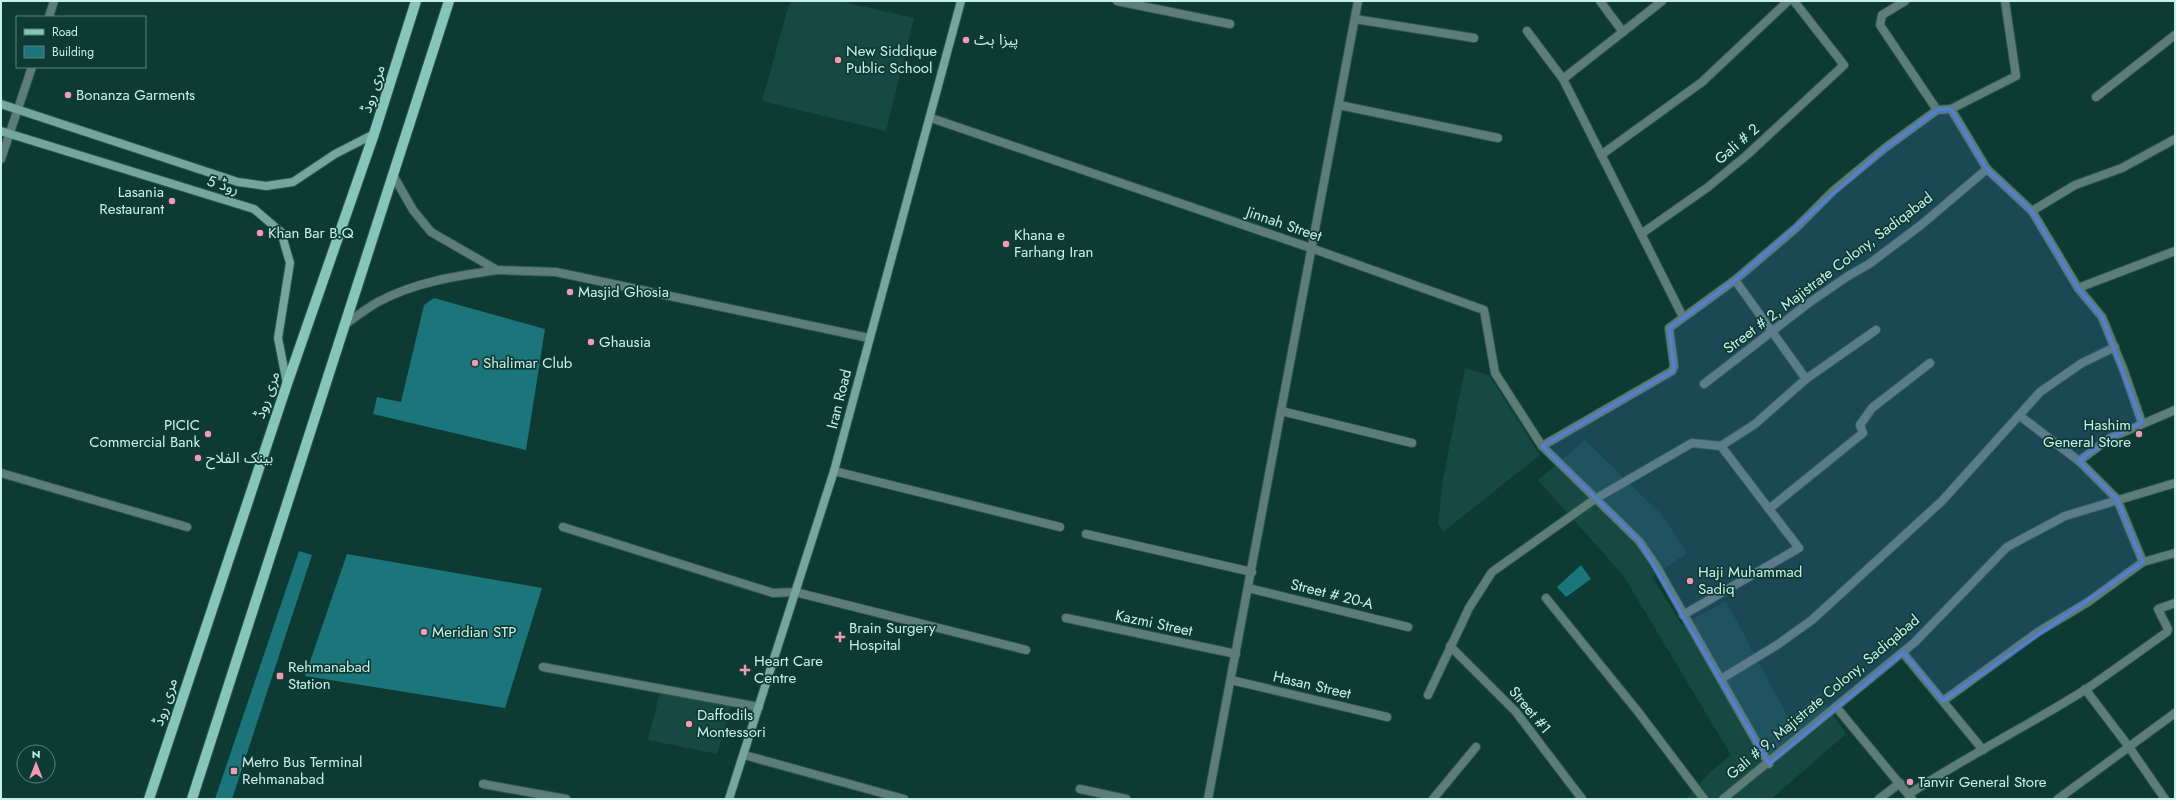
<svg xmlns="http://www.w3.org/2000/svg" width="2176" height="800" viewBox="0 0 2176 800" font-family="Jost,'Noto Sans Arabic',sans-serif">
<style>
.built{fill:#154941}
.building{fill:#1b757a}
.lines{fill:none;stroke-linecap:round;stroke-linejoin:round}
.street-casing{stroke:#2b5851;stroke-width:10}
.secondary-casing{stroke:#2b5851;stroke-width:10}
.primary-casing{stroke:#2b5851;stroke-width:12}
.street{stroke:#5e7d77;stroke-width:8}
.secondary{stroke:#75a69c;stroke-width:8}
.primary{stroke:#86c6ba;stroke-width:10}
.marked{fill:#517fdd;fill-opacity:0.2;stroke:#517fdd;stroke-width:3;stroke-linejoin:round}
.poi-dot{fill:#f19ab3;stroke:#0d3b34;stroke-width:1.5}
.labels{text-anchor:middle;stroke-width:3.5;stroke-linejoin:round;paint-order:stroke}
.poi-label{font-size:15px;fill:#caf1e9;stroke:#0d3b34;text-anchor:start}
.street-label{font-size:15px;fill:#caf1e9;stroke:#0d3b34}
</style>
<rect width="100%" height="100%" fill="#0d3b34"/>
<g class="built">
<polygon points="790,1 839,1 914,18 886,131 762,101"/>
<polygon points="1465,368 1489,375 1540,455 1443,532 1438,524 1443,479"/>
<polygon points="1585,440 1662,515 1687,553 1652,577 1682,625 1726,601 1789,719 1819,694 1846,734 1771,799 1686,799 1710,772 1731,755 1623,575 1538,480"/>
<polygon points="660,692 731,707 717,754 648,740"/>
</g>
<g class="building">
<polygon points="434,298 545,329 526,450 373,414 377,397 401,402 424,305"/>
<polygon points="299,551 312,555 232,799 215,799"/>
<polygon points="347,554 542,588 505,708 305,676"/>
<polygon points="1581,565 1591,579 1566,597 1557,587"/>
</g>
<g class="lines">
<defs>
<g id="street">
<polyline points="1117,1 1230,24"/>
<polyline points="1600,1 1623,32"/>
<polyline points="1905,1 1882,15 1880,25 1937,110 1951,109 2016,76 2005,1"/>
<polyline points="49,17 54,1"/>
<polyline points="1355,19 1474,38"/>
<polyline points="1527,31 1563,79 1683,317"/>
<polyline points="1563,79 1662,1"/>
<polyline points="2096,97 2175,35"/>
<polyline points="1339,105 1498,138"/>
<polyline points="1951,109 1987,169 2032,211 2078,288 2102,317 2124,371 2142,423"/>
<polyline points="931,118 1311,248 1484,310 1495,373 1542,446 1639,541 1655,564 1769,764"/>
<polyline points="1601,155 1702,82 1788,1"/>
<polyline points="1,159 32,67"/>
<polyline points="2032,211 2075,185 2122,168 2175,139"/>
<polyline points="1641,234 1708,187 1747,155 1844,65 1794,1"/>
<polyline points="497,270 556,272 869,338"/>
<polyline points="1735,280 1806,379"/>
<polyline points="2078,288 2175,251"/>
<path d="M347 323C357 316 367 308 378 302 415 282 456 276 497 270L431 232 413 210 393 175"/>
<polyline points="1704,384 1806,305 1848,276 1869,264 1921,225 1987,169"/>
<polyline points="1281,411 1412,443"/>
<polyline points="2020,416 2079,461 2110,438 2175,410"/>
<polyline points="1542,446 1672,371 1674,366 1669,328 1735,280 1796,228 1833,191 1885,148 1937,110"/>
<polyline points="1721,446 1769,509 1863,433 1860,425 1872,408 1930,363"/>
<polyline points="2079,461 2117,499 2143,562"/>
<polyline points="834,471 1060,527"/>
<polyline points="1,473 187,527"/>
<polyline points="563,527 773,593 795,592 1026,650"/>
<polyline points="1086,534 1252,572"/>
<polyline points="1248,588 1408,627"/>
<polyline points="1546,598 1639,713 1704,799"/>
<polyline points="1683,615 1799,548 1769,509"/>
<polyline points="1066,618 1236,654"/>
<polyline points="1450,646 1516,712 1582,799"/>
<polyline points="1903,653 1983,750"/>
<polyline points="543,667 759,707"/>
<polyline points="1721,679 1777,645 1812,620 1942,501 2040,392 2082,363 2115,347"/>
<polyline points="1231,680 1387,717"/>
<polyline points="2085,689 2129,747 2165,799"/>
<polyline points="1428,695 1469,608 1492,572 1595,499 1692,443 1721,446 1755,424 1806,379 1876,330"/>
<polyline points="1943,701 2038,632 2088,602 2143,562 2175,553"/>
<polyline points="1837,708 1912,799"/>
<polyline points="744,755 904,799"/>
<polyline points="483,784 566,799"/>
<polyline points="1080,789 1126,799"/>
<path d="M1909 794C1966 757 2027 726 2085 690 2113 671 2140 651 2167 632L2168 629 2158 609 2175 603"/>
<polyline points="1208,799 1358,1"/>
<polyline points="1433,799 1476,747"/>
<polyline points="1723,799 1915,642 2007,547 2065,516 2175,483"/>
<polyline points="1879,799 1900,783"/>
<polyline points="2058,799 2175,713"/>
</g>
<g id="secondary">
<polyline points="1,104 238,182 266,186 293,182 335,154 374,134"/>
<polyline points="1,131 254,209 281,232 290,263 278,338 287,384"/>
<polyline points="729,799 834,471 961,1"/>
</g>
<g id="primary">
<polyline points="149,799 287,384 374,134 416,1"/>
<polyline points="192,799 449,1"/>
</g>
</defs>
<use href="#street" class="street-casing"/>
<use href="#secondary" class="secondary-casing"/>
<use href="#primary" class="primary-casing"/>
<use href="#street" class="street"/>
<use href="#secondary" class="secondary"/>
<use href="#primary" class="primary"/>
</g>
<path class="marked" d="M1951 109 1987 169 2032 211 2078 288 2102 317 2142 423 2110 438 2079 461 2117 499 2143 562 1943 701 1903 653 1769 764 1639 541 1542 446 1674 370 1669 328 1735 280 1885 148 1937 110Z"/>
<g class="poi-dot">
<circle cx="966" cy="40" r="4"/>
<circle cx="838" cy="60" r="4"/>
<circle cx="68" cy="95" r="4"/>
<circle cx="172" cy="201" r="4"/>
<circle cx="260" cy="233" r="4"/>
<circle cx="1006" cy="244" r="4"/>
<circle cx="570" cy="292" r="4"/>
<circle cx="591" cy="342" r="4"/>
<circle cx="475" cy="363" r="4"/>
<circle cx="208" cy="434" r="4"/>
<circle cx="2139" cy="434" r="4"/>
<circle cx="198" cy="458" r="4"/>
<circle cx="1690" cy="581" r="4"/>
<circle cx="424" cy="632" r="4"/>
<path d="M838 631h4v4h4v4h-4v4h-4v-4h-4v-4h4z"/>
<path d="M743 664h4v4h4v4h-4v4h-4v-4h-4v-4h4z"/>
<rect x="276" y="672" width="8" height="8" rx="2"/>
<circle cx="689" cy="724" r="4"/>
<rect x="230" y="767" width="8" height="8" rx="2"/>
<circle cx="1910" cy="782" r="4"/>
</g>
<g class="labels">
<g class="poi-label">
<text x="974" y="45">پیزا ہٹ</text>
<text x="846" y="56">New Siddique<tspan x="846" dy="17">Public School</tspan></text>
<text x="76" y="100">Bonanza Garments</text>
<text x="164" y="197" text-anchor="end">Lasania<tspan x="164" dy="17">Restaurant</tspan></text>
<text x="268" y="238">Khan Bar B.Q</text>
<text x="1014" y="240">Khana e<tspan x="1014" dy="17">Farhang Iran</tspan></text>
<text x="578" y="297">Masjid Ghosia</text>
<text x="599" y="347">Ghausia</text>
<text x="483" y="368">Shalimar Club</text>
<text x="200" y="430" text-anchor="end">PICIC<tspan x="200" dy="17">Commercial Bank</tspan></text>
<text x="2131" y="430" text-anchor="end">Hashim<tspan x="2131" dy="17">General Store</tspan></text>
<text x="206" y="463">بینک الفلاح</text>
<text x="1698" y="577">Haji Muhammad<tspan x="1698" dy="17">Sadiq</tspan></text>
<text x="849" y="633">Brain Surgery<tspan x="849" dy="17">Hospital</tspan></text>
<text x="432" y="637">Meridian STP</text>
<text x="754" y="666">Heart Care<tspan x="754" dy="17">Centre</tspan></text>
<text x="288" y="672">Rehmanabad<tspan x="288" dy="17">Station</tspan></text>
<text x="697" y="720">Daffodils<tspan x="697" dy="17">Montessori</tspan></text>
<text x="242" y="767">Metro Bus Terminal<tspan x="242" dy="17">Rehmanabad</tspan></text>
<text x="1918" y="787">Tanvir General Store</text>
</g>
<g class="street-label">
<text transform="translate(373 89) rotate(-73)" y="5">مری روڈ</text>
<text transform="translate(1737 144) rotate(-41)" y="5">Gali # 2</text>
<text transform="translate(223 185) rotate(17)" y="5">روڈ 5</text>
<text transform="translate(1284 224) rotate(19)" y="5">Jinnah Street</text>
<text transform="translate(1828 273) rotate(-37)" y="5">Street # 2, Majistrate Colony, Sadiqabad</text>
<text transform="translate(267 395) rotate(-71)" y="5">مری روڈ</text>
<text transform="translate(839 399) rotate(-76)" y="5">Iran Road</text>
<text transform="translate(1332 594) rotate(14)" y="5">Street # 20-A</text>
<text transform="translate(1154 623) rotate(12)" y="5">Kazmi Street</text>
<text transform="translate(1312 685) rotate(13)" y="5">Hasan Street</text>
<text transform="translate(1823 697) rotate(-40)" y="5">Gali # 9, Majistrate Colony, Sadiqabad</text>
<text transform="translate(165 702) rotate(-72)" y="5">مری روڈ</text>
<text transform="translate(1530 710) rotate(50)" y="5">Street #1</text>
</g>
</g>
<rect width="2176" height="800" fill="none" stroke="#caf1e9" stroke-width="4"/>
<rect x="16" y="16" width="130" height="52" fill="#0d3b34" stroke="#59847c"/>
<rect x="24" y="29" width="20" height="6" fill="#86c6ba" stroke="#59847c"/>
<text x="52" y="36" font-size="12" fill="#caf1e9">Road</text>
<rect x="24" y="46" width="20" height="12" fill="#1b757a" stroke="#59847c"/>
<text x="52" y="56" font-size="12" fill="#caf1e9">Building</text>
<g transform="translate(36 764)"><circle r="19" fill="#0d3b34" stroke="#59847c"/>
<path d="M0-3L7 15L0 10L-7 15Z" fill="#f19ab3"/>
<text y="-6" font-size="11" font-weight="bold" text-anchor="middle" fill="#caf1e9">N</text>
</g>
</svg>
